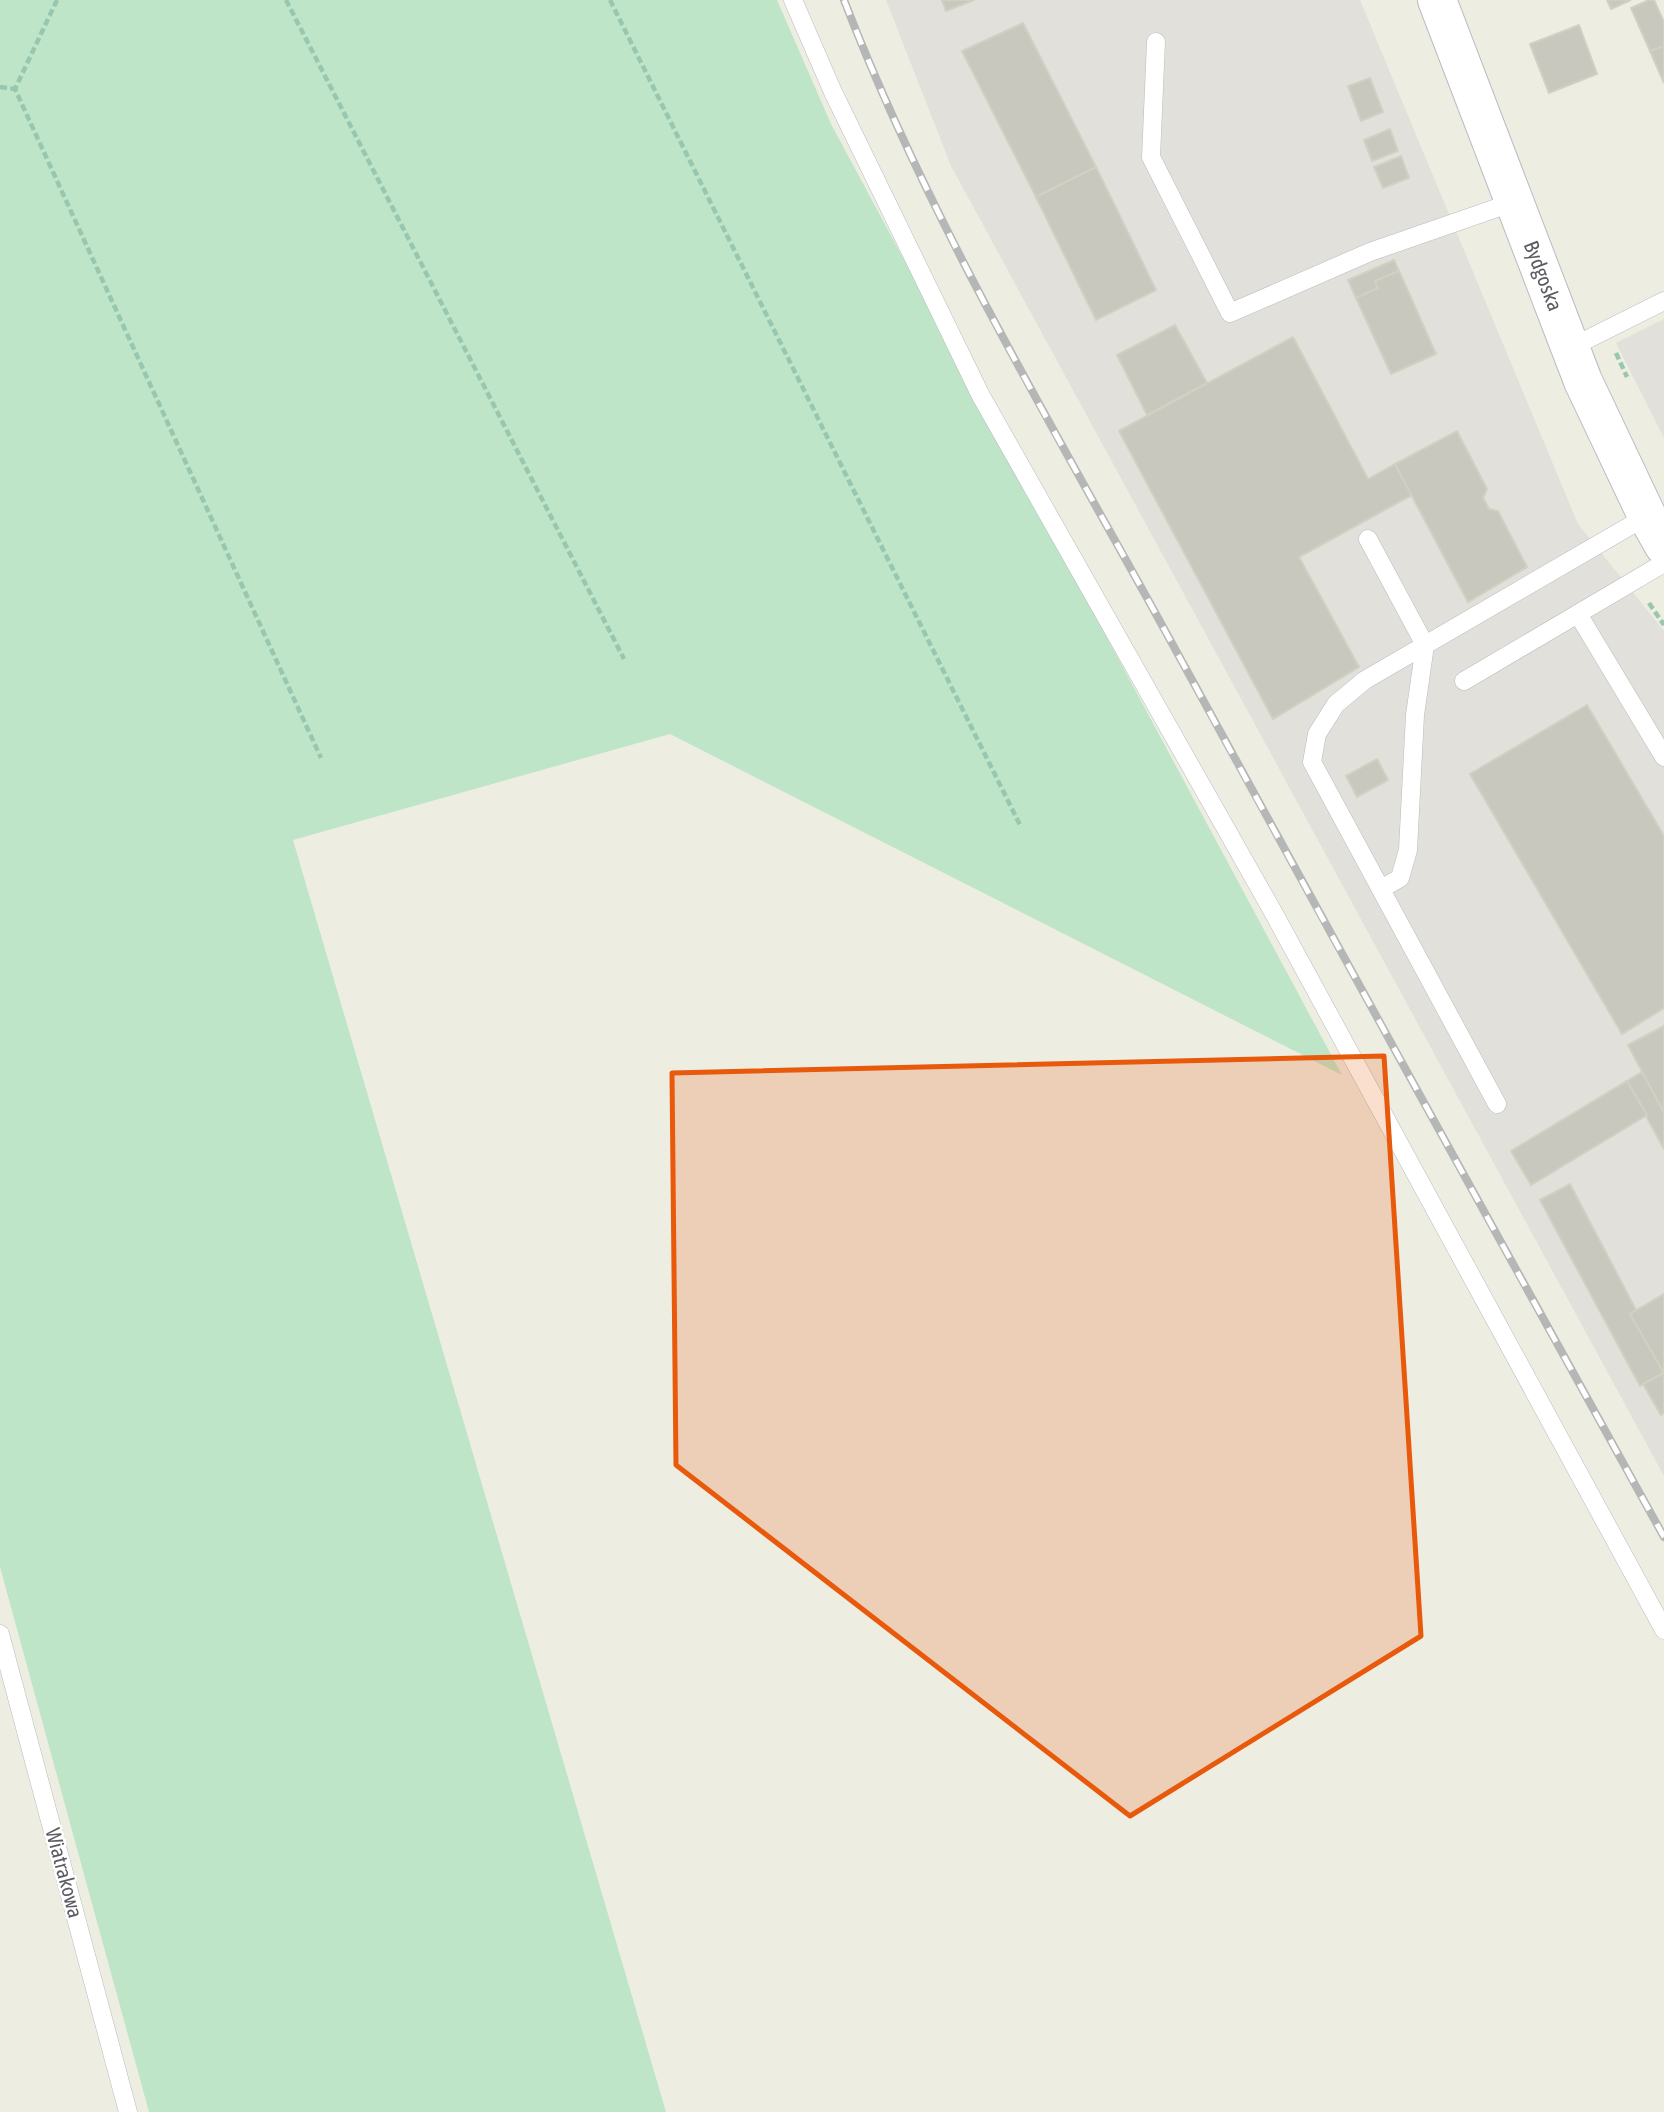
<svg xmlns="http://www.w3.org/2000/svg" width="1664" height="2112" viewBox="0 0 1664 2112" font-family="'Asap Condensed',sans-serif">
<style>
.industrial{fill:#e1e0da}
.green{fill:#bee5c7}
.building{fill:#c8c8bf;stroke:#d2d0c1;stroke-width:2}
.lines{fill:none;stroke-linecap:round;stroke-linejoin:round}
.service-casing{stroke:#babbc1;stroke-width:19}
.tertiary-casing{stroke:#babbc1;stroke-width:40}
.path{stroke:#98c6af;stroke-width:4.5;stroke-dasharray:7 3.5;stroke-linecap:butt}
.service{stroke:#fff;stroke-width:18}
.tertiary{stroke:#fff;stroke-width:38}
.rail-casing{stroke:#b5b6b6;stroke-width:8}
.rail{stroke:#fff;stroke-width:5;stroke-dasharray:16;stroke-linecap:butt}
.marked{fill:#e8590c;fill-opacity:0.2;stroke:#e8590c;stroke-width:5;stroke-linejoin:round}
.labels{text-anchor:middle;stroke-width:5;stroke-linejoin:round;paint-order:stroke}
.street-label{font-size:21px;fill:#5b5d63;stroke:#fff}
</style>
<rect width="100%" height="100%" fill="#eeede2"/>
<g class="industrial">
<polygon points="886,0 1360,0 1578,524 1664,631 1664,1476 951,166"/>
<polygon points="1664,319 1664,438 1616,343"/>
</g>
<polygon class="green" points="0,0 777,0 831,124 1342,1075 670,734 293,840 666,2112 149,2112 0,1567"/>
<g class="building">
<polygon points="942,0 974,0 946,11"/>
<polygon points="1607,0 1631,0 1611,9"/>
<polygon points="1649,0 1654,0 1664,22 1664,46 1650,51 1631,8"/>
<polygon points="1023,23 1096,167 1036,197 962,51"/>
<polygon points="1579,25 1597,74 1549,93 1530,44"/>
<polygon points="1664,46 1664,83 1650,51"/>
<polygon points="1370,78 1383,112 1361,121 1348,86"/>
<polygon points="1390,129 1398,151 1372,161 1364,140"/>
<polygon points="1401,156 1409,178 1383,188 1374,167"/>
<polygon points="1096,167 1156,290 1096,320 1036,197"/>
<polygon points="1394,260 1399,271 1375,281 1378,288 1356,298 1348,280"/>
<polygon points="1399,271 1436,354 1391,374 1356,298 1378,288 1375,281"/>
<polygon points="1175,325 1207,383 1147,415 1117,355"/>
<polygon points="1293,337 1368,479 1395,464 1412,495 1299,557 1359,667 1273,719 1119,431"/>
<polygon points="1457,431 1487,489 1483,498 1489,509 1498,511 1527,567 1468,602 1395,464"/>
<polygon points="1587,705 1664,836 1664,1008 1622,1034 1470,774"/>
<polygon points="1377,759 1388,780 1357,797 1346,776"/>
<polygon points="1664,1026 1664,1113 1628,1045"/>
<polygon points="1642,1072 1664,1113 1664,1149 1627,1081"/>
<polygon points="1627,1081 1647,1115 1531,1185 1511,1151"/>
<polygon points="1570,1184 1636,1310 1630,1314 1664,1373 1640,1386 1540,1200"/>
<polygon points="1664,1294 1664,1373 1630,1314"/>
<polygon points="1664,1373 1664,1413 1661,1415 1643,1384"/>
</g>
<g class="lines">
<defs>
<g id="service">
<polyline points="793,0 833,92 981,396 1272,910 1664,1630"/>
<polyline points="1156,42 1151,157 1230,313 1370,252 1514,202"/>
<polyline points="1570,348 1664,301"/>
<polyline points="1368,539 1425,645 1415,715 1408,850 1400,878 1381,889"/>
<polyline points="1578,614 1664,757"/>
<polyline points="1464,681 1664,563"/>
<polyline points="1497,1104 1312,762 1317,734 1336,704 1365,680 1647,516"/>
<polyline points="0,1634 128,2112"/>
</g>
<polyline id="tertiary" points="1437,0 1583,381 1647,516 1664,546"/>
</defs>
<use href="#service" class="service-casing"/>
<use href="#tertiary" class="tertiary-casing"/>
<g class="path">
<polyline points="57,0 15,89 321,758"/>
<polyline points="286,0 624,659"/>
<polyline points="610,0 1021,827"/>
<polyline points="0,87 15,89"/>
<polyline points="1616,353 1627,377"/>
<polyline points="1649,603 1664,625"/>
</g>
<use href="#service" class="service"/>
<use href="#tertiary" class="tertiary"/>
<defs>
<path id="rail" d="M844 0C927 215 1046 415 1157 616 1325 924 1494 1230 1664 1537"/>
</defs>
<use href="#rail" class="rail-casing"/>
<use href="#rail" class="rail"/>
</g>
<path class="marked" d="M1384 1056 1421 1636 1130 1816 676 1465 672 1073Z"/>
<g class="labels">
<g class="street-label">
<text transform="translate(1543 276) rotate(69)" y="7">Bydgoska</text>
<text transform="translate(64 1873) rotate(75)" y="7">Wiatrakowa</text>
</g>
</g>
</svg>
